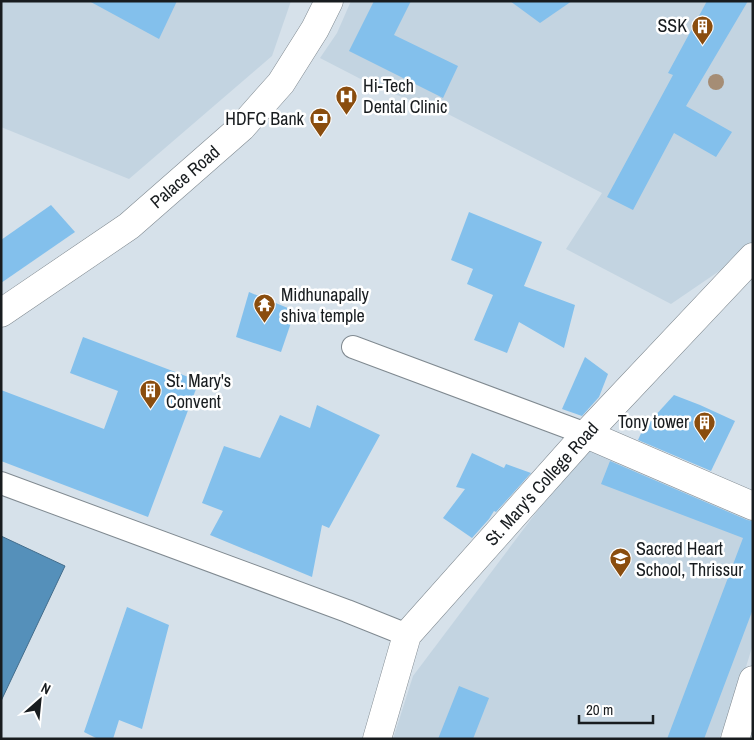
<svg xmlns="http://www.w3.org/2000/svg" width="754" height="740" viewBox="0 0 754 740" font-family="'Archivo Narrow',sans-serif">
<style>
.built{fill:#c3d4e1}
.water{fill:#5590ba;stroke:#436d8c}
.building{fill:#83c0ec}
.lines{fill:none;stroke-linecap:round;stroke-linejoin:round}
.street-casing{stroke:#808a91;stroke-width:24}
.secondary-casing{stroke:#808a91;stroke-width:29}
.street{stroke:#fff;stroke-width:22}
.secondary{stroke:#fff;stroke-width:28}
.tree{fill:#a58d75}
.labels{text-anchor:middle;stroke-width:5;stroke-linejoin:round;paint-order:stroke}
.poi-label{font-size:18px;fill:#181c1f;stroke:#fff;text-anchor:start}
.street-label{font-size:18px;fill:#181c1f;stroke:#fff}
</style>
<rect width="100%" height="100%" fill="#d6e1ea"/>
<g class="built">
<polygon points="1,1 291,1 272,56 129,179 1,127"/>
<polygon points="351,1 753,1 753,248 671,304 566,249 602,193 444,112 380,89 320,58 337,33"/>
<polygon points="593,437 753,513 753,644 739,690 719,739 393,739 413,676"/>
</g>
<polygon class="water" points="1,536 65,566 1,701"/>
<g class="building">
<polygon points="89,1 177,1 159,39"/>
<polygon points="374,1 411,1 394,35 458,66 443,98 349,51"/>
<polygon points="510,1 572,1 540,23"/>
<polygon points="707,1 748,1 686,106 732,132 716,157 674,133 633,210 607,197 673,75 668,73"/>
<polygon points="51,205 75,232 1,283 1,240"/>
<polygon points="469,212 542,242 524,286 575,305 564,348 519,322 507,353 474,340 493,295 467,284 473,269 451,260"/>
<polygon points="249,292 295,311 281,352 236,337"/>
<polygon points="83,337 199,381 148,517 1,461 1,390 104,429 118,391 70,373"/>
<polygon points="585,357 608,374 599,397 582,416 562,409"/>
<polygon points="674,395 700,405 735,421 711,471 638,440 643,429"/>
<polygon points="317,405 380,435 329,528 322,525 312,577 210,535 223,511 202,503 224,446 260,458 280,415 310,428"/>
<polygon points="472,453 504,468 506,464 531,473 496,512 494,511 489,519 472,538 443,518 465,489 456,487"/>
<polygon points="610,461 747,520 753,521 753,609 704,739 667,739 743,538 601,484"/>
<polygon points="127,607 169,625 142,729 119,720 113,739 98,739 84,732"/>
<polygon points="459,686 489,698 473,739 438,739"/>
</g>
<g class="lines">
<defs>
<g id="street">
<polyline points="353,347 586,434"/>
<polyline points="1,483 347,611 407,635"/>
</g>
<g id="secondary">
<polyline points="1,313 129,226 242,127 281,83 315,29 329,1"/>
<polyline points="586,434 753,506"/>
<polyline points="377,739 407,635 586,434 753,257"/>
<polyline points="735,739 753,680"/>
</g>
</defs>
<use href="#street" class="street-casing"/>
<use href="#secondary" class="secondary-casing"/>
<use href="#street" class="street"/>
<use href="#secondary" class="secondary"/>
</g>
<circle class="tree" cx="716" cy="82" r="8"/>
<defs>
<symbol id="building-pin" viewBox="-11 -11 22 30"><path d="M0 17L-7.5 6A9.5 9.5 0 1 1 7.5 6Z" fill="#8a4d0e" stroke="#fff"/><path d="M-4-6H4V6H1V3H-1V6H-4ZM-2.5-4.3h1.7v1.8h-1.7ZM.8-4.3h1.7v1.8H.8ZM-2.5-1h1.7V.8h-1.7ZM.8-1h1.7V.8H.8Z" fill="#fff"/></symbol>
<symbol id="hospital-pin" viewBox="-11 -11 22 30"><path d="M0 17L-7.5 6A9.5 9.5 0 1 1 7.5 6Z" fill="#8a4d0e" stroke="#fff"/><path d="M-5-5h3v3.5h4V-5h3V5h-3V1.5h-4V5h-3Z" fill="#fff"/></symbol>
<symbol id="bank-pin" viewBox="-11 -11 22 30"><path d="M0 17L-7.5 6A9.5 9.5 0 1 1 7.5 6Z" fill="#8a4d0e" stroke="#fff"/><path d="M-6-4H6V4H-6ZM0-2.3a2.3 2.3 0 1 0 0 4.6a2.3 2.3 0 1 0 0-4.6Z" fill="#fff"/></symbol>
<symbol id="temple-pin" viewBox="-11 -11 22 30"><path d="M0 17L-7.5 6A9.5 9.5 0 1 1 7.5 6Z" fill="#8a4d0e" stroke="#fff"/><path d="M0-6L5-2H3V0L6.5 2.5H4V6H1.5V3h-3V6H-4V2.5H-6.5L-3 0V-2H-5Z" fill="#fff"/></symbol>
<symbol id="school-pin" viewBox="-11 -11 22 30"><path d="M0 17L-7.5 6A9.5 9.5 0 1 1 7.5 6Z" fill="#8a4d0e" stroke="#fff"/><path d="M0-5L7-2L0 1L-7-2ZM-4 1L0 2.5L4 1V4Q0 6-4 4Z" fill="#fff"/></symbol>
</defs>
<g fill-rule="evenodd">
<use href="#building-pin" x="690" y="14" width="25" height="34"/>
<use href="#hospital-pin" x="334" y="84" width="25" height="34"/>
<use href="#bank-pin" x="308" y="106" width="25" height="34"/>
<use href="#temple-pin" x="252" y="292" width="25" height="34"/>
<use href="#building-pin" x="138" y="378" width="25" height="34"/>
<use href="#building-pin" x="692" y="410" width="25" height="34"/>
<use href="#school-pin" x="608" y="546" width="25" height="34"/>
</g>
<g class="labels">
<g class="poi-label">
<text x="687" y="32" text-anchor="end">SSK</text>
<text x="363" y="92">Hi-Tech<tspan x="363" dy="21">Dental Clinic</tspan></text>
<text x="304" y="125" text-anchor="end">HDFC Bank</text>
<text x="281" y="301">Midhunapally<tspan x="281" dy="21">shiva temple</tspan></text>
<text x="166" y="387">St. Mary's<tspan x="166" dy="21">Convent</tspan></text>
<text x="689" y="428" text-anchor="end">Tony tower</text>
<text x="636" y="555">Sacred Heart<tspan x="636" dy="21">School, Thrissur</tspan></text>
</g>
<g class="street-label">
<text transform="translate(185 177) rotate(-41)" y="6">Palace Road</text>
<text transform="translate(542 484) rotate(-48)" y="6">St. Mary's College Road</text>
</g>
</g>
<rect width="754" height="740" fill="none" stroke="#181c1f" stroke-width="5"/>
<g transform="translate(40 700) rotate(27)" stroke="#ffffff" stroke-width="4" paint-order="stroke">
<path d="M0-4L9 19L0 12L-9 19Z" fill="#181c1f"/>
<text y="-8" font-size="14" font-weight="bold" text-anchor="middle" fill="#181c1f">N</text>
</g>
<path d="M579 715v8h74v-8" fill="none" stroke="#181c1f" stroke-width="2.5"/>
<text x="586" y="715" font-size="15" fill="#181c1f" stroke="#ffffff" stroke-width="4" paint-order="stroke">20 m</text>
</svg>
